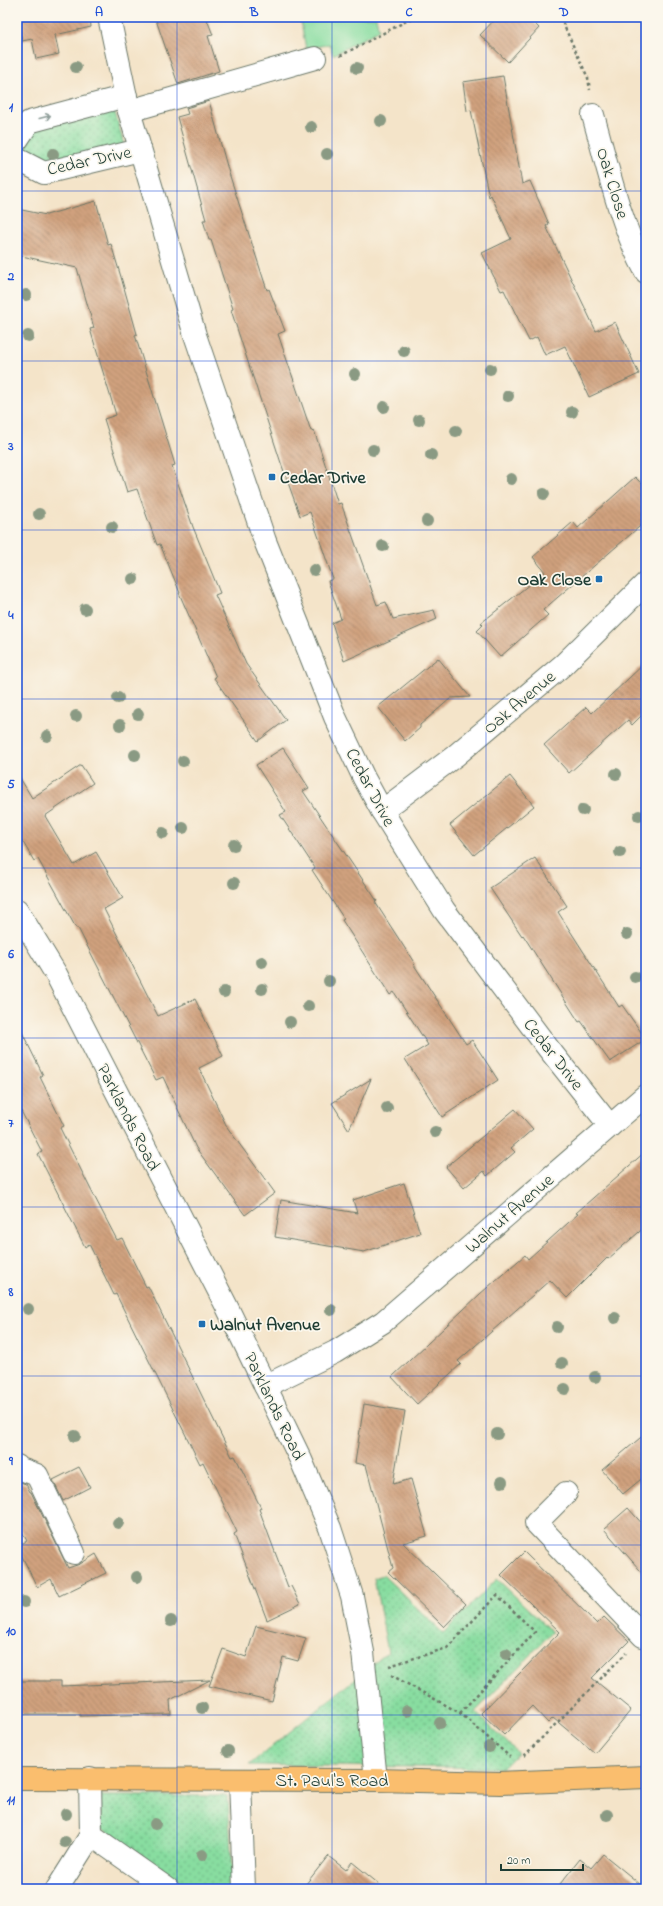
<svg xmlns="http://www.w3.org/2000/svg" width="663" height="1906" viewBox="0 0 663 1906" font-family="'Indie Flower',sans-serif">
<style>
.grass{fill:url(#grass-dots);stroke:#548d6a}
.garden{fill:#88dda0;stroke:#548d6a}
.building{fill:url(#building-back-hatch)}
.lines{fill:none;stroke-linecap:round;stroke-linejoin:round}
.minor-casing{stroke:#6a7768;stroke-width:24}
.major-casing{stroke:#6a7768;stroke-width:24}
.path{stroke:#6a7768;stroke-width:2.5;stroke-dasharray:3 3;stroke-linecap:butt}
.minor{stroke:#fff;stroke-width:22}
.major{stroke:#fabe6e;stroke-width:22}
.tree{fill:#8a9a83}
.oneway{stroke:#8f9e9a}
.grid{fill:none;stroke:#1d4ed8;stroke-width:1;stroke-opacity:0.55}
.poi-dot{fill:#1f6fb2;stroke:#fbf7ec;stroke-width:1.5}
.labels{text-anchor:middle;stroke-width:3.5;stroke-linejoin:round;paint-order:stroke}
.street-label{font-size:18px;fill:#1f3d34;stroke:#fbf7ec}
.poi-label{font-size:18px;font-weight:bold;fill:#1f3d34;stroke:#fbf7ec;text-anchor:start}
.neatline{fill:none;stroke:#1d4ed8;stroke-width:1.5}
.grid-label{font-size:13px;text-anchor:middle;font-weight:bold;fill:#1d4ed8}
</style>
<defs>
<pattern id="grass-dots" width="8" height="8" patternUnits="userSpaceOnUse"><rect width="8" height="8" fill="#88dda0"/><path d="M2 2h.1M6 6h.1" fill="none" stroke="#6fb483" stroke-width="1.8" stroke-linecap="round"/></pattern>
<pattern id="building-back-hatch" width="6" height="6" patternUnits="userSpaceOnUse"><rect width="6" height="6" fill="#d0a17e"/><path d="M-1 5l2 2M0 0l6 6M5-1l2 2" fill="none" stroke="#a88468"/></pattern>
</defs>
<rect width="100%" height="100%" fill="#fbf7ec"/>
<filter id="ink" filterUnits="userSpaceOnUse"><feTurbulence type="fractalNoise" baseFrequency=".025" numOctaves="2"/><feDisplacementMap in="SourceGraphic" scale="8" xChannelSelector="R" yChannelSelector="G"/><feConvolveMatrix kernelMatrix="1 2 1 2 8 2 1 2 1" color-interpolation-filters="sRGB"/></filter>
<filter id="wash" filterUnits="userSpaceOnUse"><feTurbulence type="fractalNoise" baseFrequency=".012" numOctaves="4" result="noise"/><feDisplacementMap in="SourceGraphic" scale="16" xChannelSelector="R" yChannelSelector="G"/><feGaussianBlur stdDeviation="0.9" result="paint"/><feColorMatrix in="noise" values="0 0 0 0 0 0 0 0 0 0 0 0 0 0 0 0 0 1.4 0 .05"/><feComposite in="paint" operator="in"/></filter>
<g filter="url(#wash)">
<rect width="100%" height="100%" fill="#f4e4c9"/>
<g class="grass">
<polygon points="114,109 124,145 44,165 19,153 34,128"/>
<polygon points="383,1575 443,1633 497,1579 552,1632 475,1712 518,1753 503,1768 249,1765 388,1652 374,1578"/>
<polygon points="100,1796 228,1796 233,1889 190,1889 101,1828"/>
</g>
<polygon class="garden" points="300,17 376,17 379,30 333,55 330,44 306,49"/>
<g id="blocks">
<g class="building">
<polygon points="17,17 90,17 91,27 55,35 59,54 36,59 32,39 22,41"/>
<polygon points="155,17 206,17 213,35 208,36 219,71 178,84"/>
<polygon points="497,17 528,17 539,28 508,62 480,35"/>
<polygon points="503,76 522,184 530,181 549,224 546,226 596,331 615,322 639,374 589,397 565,346 545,355 537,337 529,341 504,290 501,291 482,253 511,239 491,195 489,197 471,110 467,111 463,82"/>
<polygon points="209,101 228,170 267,290 269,289 285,331 278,334 311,431 314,430 338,504 341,503 377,605 386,602 393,619 434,610 437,619 344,661 332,623 341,619 328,581 333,579 310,512 300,516 281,463 231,310 233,309 211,240 209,240 203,220 206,220 177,117 188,114 186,108"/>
<polygon points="96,201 108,245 111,244 121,277 137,334 135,335 175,465 172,466 193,527 220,593 215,595 246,664 286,720 258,741 214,678 216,677 179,593 180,593 160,544 157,545 137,489 127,492 104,419 116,415 90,329 94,328 77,268 17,255 17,209 46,215"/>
<polygon points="635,477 646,488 646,521 543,610 548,615 500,657 477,631 483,625 481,623 545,572 533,557 573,522 578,528"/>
<polygon points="438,658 470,697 451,698 420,725 420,728 405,741 378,707"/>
<polygon points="646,662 646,711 632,725 628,720 569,773 544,745 586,707 592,713"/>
<polygon points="283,748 309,788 303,791 377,901 375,902 415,964 414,965 466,1044 472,1040 498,1080 442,1117 405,1059 428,1045 394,992 390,995 342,920 344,919 312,870 315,868 280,815 286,812 256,765"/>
<polygon points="81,765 93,783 45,816 74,865 96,852 123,898 104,909 158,1016 195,999 223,1056 199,1068 227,1127 275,1193 245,1215 196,1148 163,1077 156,1080 78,928 76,928 38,859 34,861 17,832 17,773 32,798"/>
<polygon points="510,776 534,806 474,855 450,825"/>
<polygon points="535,858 567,906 558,912 619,1007 622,1005 646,1039 610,1062 581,1021 579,1022 523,935 522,936 490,888"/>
<polygon points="17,1022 43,1075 40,1077 64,1126 60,1128 91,1190 117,1240 122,1238 146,1287 148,1286 232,1457 235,1456 261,1508 259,1509 288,1587 291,1586 300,1604 267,1620 234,1534 237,1532 203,1462 200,1464 116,1294 114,1295 89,1244 85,1247 38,1154 42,1152 17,1103"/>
<polygon points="371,1079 349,1130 332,1103"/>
<polygon points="515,1109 533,1129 511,1148 515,1152 487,1176 484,1171 464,1188 446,1167"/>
<polygon points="646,1151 646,1226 608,1259 607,1258 567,1298 550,1280 458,1361 461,1364 417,1404 392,1377 480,1294 525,1255 528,1259 578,1214 576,1213"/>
<polygon points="404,1183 420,1233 364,1252 275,1237 281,1200 357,1213 353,1200"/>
<polygon points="364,1404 405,1411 393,1484 411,1479 427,1536 403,1543 466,1604 444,1627 388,1572 393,1568 366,1465 355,1463"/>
<polygon points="646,1433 646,1475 623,1494 602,1470"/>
<polygon points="79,1467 90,1487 63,1501 53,1480"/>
<polygon points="17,1481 26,1484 30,1492 31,1492 68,1568 80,1564 96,1554 106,1573 59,1596 51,1579 37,1587 17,1546 27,1541 18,1524 17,1524"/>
<polygon points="628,1508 646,1528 646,1577 604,1529"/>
<polygon points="524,1552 597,1624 604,1617 629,1641 592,1678 631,1710 595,1753 553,1718 548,1723 532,1706 504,1735 481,1713 560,1632 501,1575"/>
<polygon points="256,1626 306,1638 298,1661 283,1657 272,1701 209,1686 223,1649 246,1657"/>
<polygon points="210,1680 170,1700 171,1714 80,1716 80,1714 17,1714 17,1681 61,1681 61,1686"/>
<polygon points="603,1854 646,1889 556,1889 580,1859 591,1868"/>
<polygon points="328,1856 346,1870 352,1862 385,1889 302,1889"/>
</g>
</g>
</g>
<g filter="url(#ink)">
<use href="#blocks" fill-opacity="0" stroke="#6a7768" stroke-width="1"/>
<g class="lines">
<defs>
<g id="minor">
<polyline points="109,17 129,111 195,335 265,541 335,717 364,778 382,811 444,910 548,1048 610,1126"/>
<polyline points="129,111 315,58"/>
<path d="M593 115C608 168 620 224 646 272"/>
<polyline points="17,140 29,122 126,96"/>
<polyline points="17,159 44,173 140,150"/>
<polyline points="382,811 455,756 563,665 646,583"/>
<polyline points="17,910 56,974 226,1305 301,1460 330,1528 352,1596 363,1652 376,1780"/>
<polyline points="265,1386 335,1352 383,1322 646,1095"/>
<polyline points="17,1466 18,1468 37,1475 74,1553"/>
<polyline points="566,1493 536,1523 643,1636 646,1633"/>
<polyline points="90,1778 91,1835 168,1889"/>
<polyline points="240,1780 244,1889"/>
<polyline points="57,1889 91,1835"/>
</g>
<polyline id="major" points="17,1779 376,1780 500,1783 646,1777"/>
</defs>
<use href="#minor" class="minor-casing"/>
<use href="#major" class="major-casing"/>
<g class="path">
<polyline points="560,17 588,78 590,90"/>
<polyline points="340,56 414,17"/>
<polyline points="389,1666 447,1648 497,1595 535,1632 460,1713"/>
<polyline points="391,1675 460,1713 510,1757"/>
<polyline points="524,1756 626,1653"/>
</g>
<use href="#minor" class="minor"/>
<use href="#major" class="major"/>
</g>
<g class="tree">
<circle cx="76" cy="67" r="6"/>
<circle cx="357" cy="68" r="6"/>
<circle cx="381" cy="121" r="6"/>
<circle cx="311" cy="127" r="6"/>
<circle cx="53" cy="154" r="6"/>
<circle cx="327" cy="154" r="6"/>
<circle cx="26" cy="295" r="6"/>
<circle cx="28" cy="336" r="6"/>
<circle cx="404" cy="351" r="6"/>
<circle cx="490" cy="369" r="6"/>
<circle cx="355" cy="374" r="6"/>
<circle cx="508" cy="396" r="6"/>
<circle cx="384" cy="407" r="6"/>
<circle cx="572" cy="412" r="6"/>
<circle cx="419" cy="420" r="6"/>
<circle cx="456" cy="431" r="6"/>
<circle cx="373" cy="450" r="6"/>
<circle cx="431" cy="455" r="6"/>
<circle cx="511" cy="479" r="6"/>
<circle cx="544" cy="494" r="6"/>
<circle cx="39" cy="514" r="6"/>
<circle cx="427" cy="521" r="6"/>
<circle cx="112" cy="527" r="6"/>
<circle cx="383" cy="546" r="6"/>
<circle cx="314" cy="570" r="6"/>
<circle cx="133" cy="579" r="6"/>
<circle cx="85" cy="609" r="6"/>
<circle cx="118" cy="698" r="6"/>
<circle cx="138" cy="714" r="6"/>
<circle cx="76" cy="716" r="6"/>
<circle cx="120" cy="725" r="6"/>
<circle cx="47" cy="736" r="6"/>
<circle cx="135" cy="755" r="6"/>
<circle cx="183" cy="761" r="6"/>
<circle cx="616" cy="774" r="6"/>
<circle cx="583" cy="810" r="6"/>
<circle cx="639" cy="816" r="6"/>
<circle cx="183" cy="828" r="6"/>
<circle cx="163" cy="833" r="6"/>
<circle cx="234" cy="845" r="6"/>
<circle cx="620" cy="852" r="6"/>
<circle cx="234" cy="883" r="6"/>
<circle cx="627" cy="934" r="6"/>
<circle cx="262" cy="962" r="6"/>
<circle cx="635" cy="977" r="6"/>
<circle cx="329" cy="981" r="6"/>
<circle cx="262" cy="989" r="6"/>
<circle cx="224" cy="992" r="6"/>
<circle cx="308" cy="1006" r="6"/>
<circle cx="290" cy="1022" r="6"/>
<circle cx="387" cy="1108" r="6"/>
<circle cx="435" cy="1132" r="6"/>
<circle cx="28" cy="1309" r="6"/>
<circle cx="331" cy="1310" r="6"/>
<circle cx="615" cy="1318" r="6"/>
<circle cx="557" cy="1327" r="6"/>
<circle cx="562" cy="1363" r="6"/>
<circle cx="595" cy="1377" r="6"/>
<circle cx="565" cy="1389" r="6"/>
<circle cx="497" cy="1434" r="6"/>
<circle cx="75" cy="1436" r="6"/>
<circle cx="502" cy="1482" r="6"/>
<circle cx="118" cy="1523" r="6"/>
<circle cx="137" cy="1577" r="6"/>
<circle cx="24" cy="1602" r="6"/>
<circle cx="171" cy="1621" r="6"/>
<circle cx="506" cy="1654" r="6"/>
<circle cx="202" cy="1708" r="6"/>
<circle cx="407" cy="1711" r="6"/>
<circle cx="440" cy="1723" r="6"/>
<circle cx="489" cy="1747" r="6"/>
<circle cx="228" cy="1751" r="6"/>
<circle cx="66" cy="1814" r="6"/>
<circle cx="607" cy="1815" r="6"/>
<circle cx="155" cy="1824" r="6"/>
<circle cx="65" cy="1842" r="6"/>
<circle cx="202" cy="1855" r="6"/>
</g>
<defs><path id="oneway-shaft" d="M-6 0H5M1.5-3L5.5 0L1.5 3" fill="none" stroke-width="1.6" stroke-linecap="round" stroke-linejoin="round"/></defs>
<use class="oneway" href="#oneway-shaft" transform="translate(45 117) rotate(-15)"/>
</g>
<path class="grid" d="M177 17V1889M332 17V1889M486 17V1889M17 191H646M17 361H646M17 530H646M17 699H646M17 868H646M17 1038H646M17 1207H646M17 1376H646M17 1545H646M17 1715H646"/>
<g class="poi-dot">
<rect x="268" y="473" width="8" height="8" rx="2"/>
<rect x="595" y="575" width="8" height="8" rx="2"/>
<rect x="198" y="1320" width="8" height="8" rx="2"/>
</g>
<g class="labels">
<g class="street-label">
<text transform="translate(89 160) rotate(-12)" y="6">Cedar Drive</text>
<text transform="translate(613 183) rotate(73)" y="6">Oak Close</text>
<text transform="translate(519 702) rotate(-40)" y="6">Oak Avenue</text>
<text transform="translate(371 787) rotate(62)" y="6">Cedar Drive</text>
<text transform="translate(554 1054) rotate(52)" y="6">Cedar Drive</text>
<text transform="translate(129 1117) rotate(63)" y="6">Parklands Road</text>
<text transform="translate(509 1213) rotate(-41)" y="6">Walnut Avenue</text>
<text transform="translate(275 1406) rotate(64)" y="6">Parklands Road</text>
<text x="332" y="1786">St. Paul's Road</text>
</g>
<g class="poi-label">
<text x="280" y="483">Cedar Drive</text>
<text x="591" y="585" text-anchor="end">Oak Close</text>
<text x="210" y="1330">Walnut Avenue</text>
</g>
</g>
<rect width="663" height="1906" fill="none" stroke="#fbf7ec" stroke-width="44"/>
<path d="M501 1864v6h82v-6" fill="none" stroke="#1f3d34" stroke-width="2"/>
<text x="507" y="1864" font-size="12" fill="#1f3d34" stroke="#fbf7ec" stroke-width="3" paint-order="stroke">20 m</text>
<rect x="22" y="22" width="619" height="1862" class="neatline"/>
<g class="grid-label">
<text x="99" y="16">A</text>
<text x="254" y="16">B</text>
<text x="409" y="16">C</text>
<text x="564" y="16">D</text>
<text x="11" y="111">1</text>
<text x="11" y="280">2</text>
<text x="11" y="450">3</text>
<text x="11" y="619">4</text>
<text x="11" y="788">5</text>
<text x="11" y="958">6</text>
<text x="11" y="1127">7</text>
<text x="11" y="1296">8</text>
<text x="11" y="1465">9</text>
<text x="11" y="1635">10</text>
<text x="11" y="1804">11</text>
</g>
</svg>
